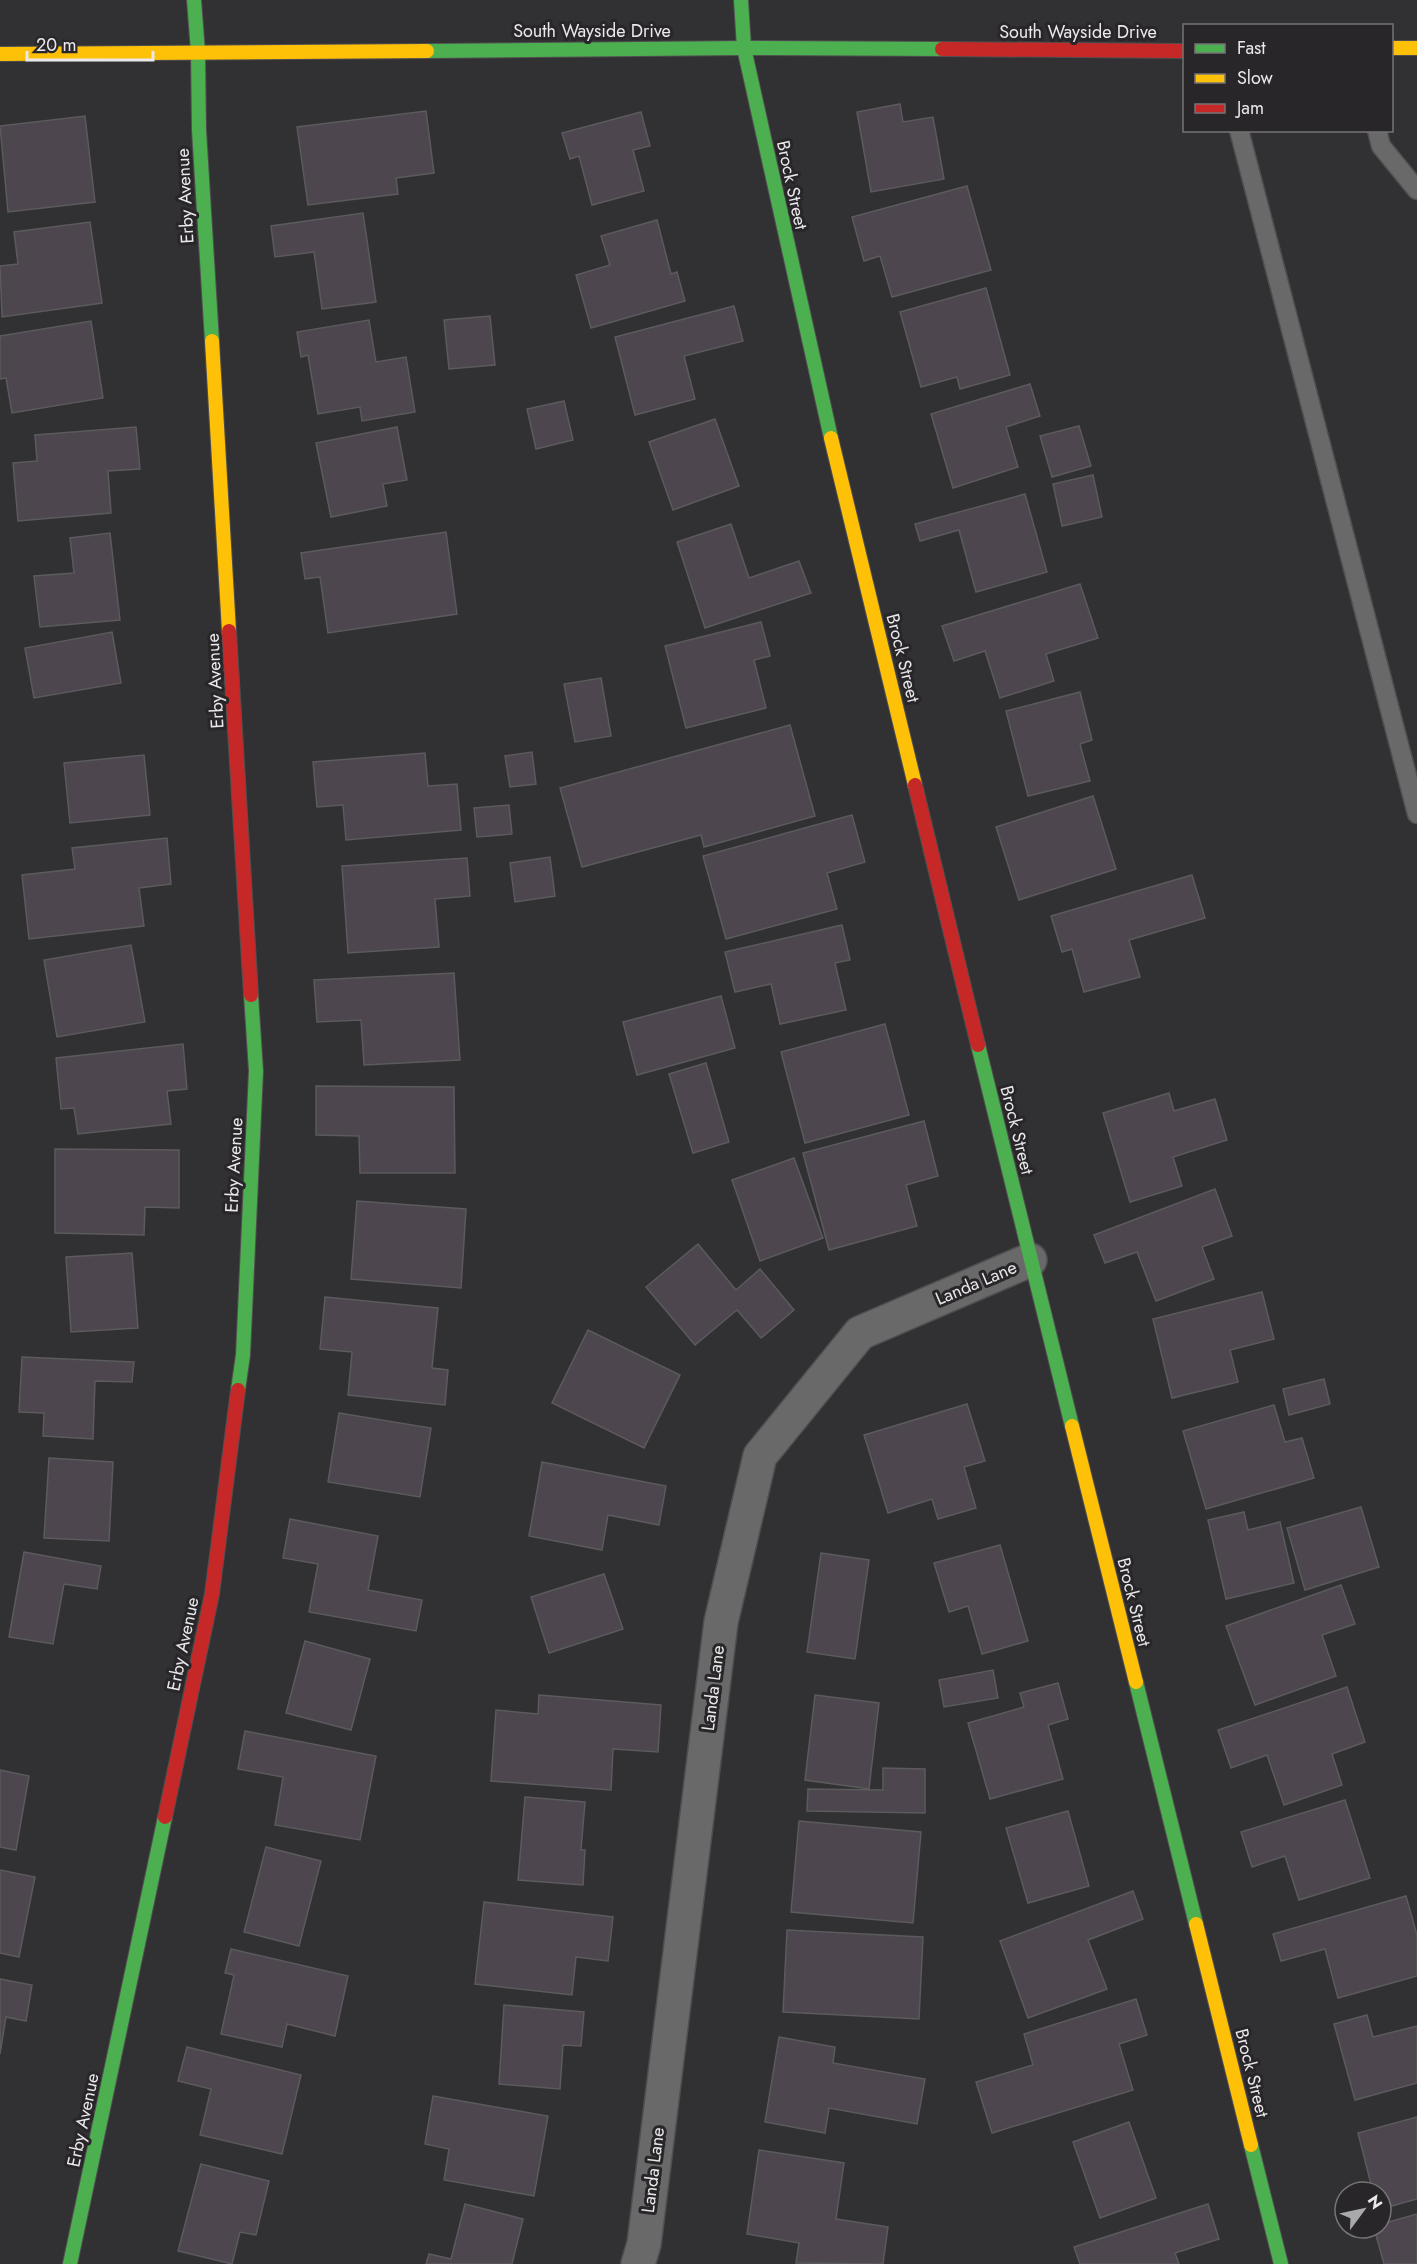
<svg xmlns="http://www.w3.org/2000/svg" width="1417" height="2264" viewBox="0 0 1417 2264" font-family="Jost,sans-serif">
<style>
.building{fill:#4e464f;stroke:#5b5a5c;stroke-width:1.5}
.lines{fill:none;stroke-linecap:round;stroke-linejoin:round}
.lane-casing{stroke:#504e50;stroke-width:21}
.street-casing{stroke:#504e50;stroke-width:36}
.fast-casing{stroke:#504e50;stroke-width:16}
.slow-casing{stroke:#504e50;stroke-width:16}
.jam-casing{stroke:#504e50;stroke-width:16}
.lane{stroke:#6a696a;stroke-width:18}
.street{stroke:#6a696a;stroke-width:33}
.fast{stroke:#4caf50;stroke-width:14}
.slow{stroke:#ffc107;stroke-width:14}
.jam{stroke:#c62828;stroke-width:14}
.labels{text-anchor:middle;stroke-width:6;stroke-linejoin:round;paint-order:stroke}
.street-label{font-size:18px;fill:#eae8ea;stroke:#282629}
</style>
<rect width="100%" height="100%" fill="#313032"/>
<g class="building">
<polygon points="900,104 903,122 933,117 944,179 871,192 857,112"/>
<polygon points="426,111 434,173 396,178 398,194 308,205 297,127"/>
<polygon points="641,112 650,146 633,150 644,191 592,205 579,156 570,159 562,133"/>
<polygon points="85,116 95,202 8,212 0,126"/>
<polygon points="967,186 991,270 892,297 880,256 864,261 852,217"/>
<polygon points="363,213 376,302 322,309 314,252 275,257 271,226"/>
<polygon points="657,220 671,274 677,272 685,301 591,328 576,275 610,265 601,236"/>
<polygon points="90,222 102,303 2,317 0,266 18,264 14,232"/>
<polygon points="986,288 1010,375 960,389 957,377 921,387 900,312"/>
<polygon points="734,306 743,341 684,356 695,399 635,415 615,337"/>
<polygon points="490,316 495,365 449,369 444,320"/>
<polygon points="369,320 376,362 406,357 415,412 362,421 360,407 318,414 308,355 301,357 297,332"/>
<polygon points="91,321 103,398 12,413 6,378 0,379 0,336"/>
<polygon points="1030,384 1040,416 1006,427 1018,467 953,488 931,414"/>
<polygon points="564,401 573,440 536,449 527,409"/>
<polygon points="715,419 739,486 673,510 649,442"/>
<polygon points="1079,426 1091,466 1052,477 1040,436"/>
<polygon points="136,427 140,469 108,471 111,513 18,521 13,463 37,461 35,435"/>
<polygon points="397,427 407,480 383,484 387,506 331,517 316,443"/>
<polygon points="1093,475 1102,517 1062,526 1053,484"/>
<polygon points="1025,494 1047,572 976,592 959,530 920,541 915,524"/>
<polygon points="731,524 749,578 799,561 811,593 705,628 677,542"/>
<polygon points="446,532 457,614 328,633 320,577 305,579 301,553"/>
<polygon points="110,533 120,620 40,627 34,576 74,573 70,538"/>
<polygon points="1080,584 1098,638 1046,654 1054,681 1000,698 985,651 954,661 942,626"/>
<polygon points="761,622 770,656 754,660 766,708 686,728 665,646"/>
<polygon points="112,632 121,683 34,698 25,648"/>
<polygon points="601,678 611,736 575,742 564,684"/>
<polygon points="1080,692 1092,740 1080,744 1090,781 1028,796 1006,711"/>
<polygon points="790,725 815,816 704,847 701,835 582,867 560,788"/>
<polygon points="532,752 536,784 510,787 505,756"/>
<polygon points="425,753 428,786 457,784 461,830 346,840 343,805 317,807 313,762"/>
<polygon points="144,755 150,815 70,823 64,763"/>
<polygon points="1093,796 1116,869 1019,900 996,827"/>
<polygon points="509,805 512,834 477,837 474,808"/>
<polygon points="852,815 865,862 827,873 837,909 726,939 703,856"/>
<polygon points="167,838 171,884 139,888 144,926 29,939 22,875 75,869 72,848"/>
<polygon points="550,857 555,896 515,902 510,863"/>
<polygon points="467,858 470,896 435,899 439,947 348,953 342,866"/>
<polygon points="1192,875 1205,918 1129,940 1140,977 1084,992 1072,949 1062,952 1051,916"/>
<polygon points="842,925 850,960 835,963 846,1010 780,1024 771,984 735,992 725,952"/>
<polygon points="131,945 145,1022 57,1037 44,960"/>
<polygon points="454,973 460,1060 364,1065 361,1020 317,1022 314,980"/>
<polygon points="721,996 735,1048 637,1075 623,1022"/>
<polygon points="885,1024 909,1115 805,1143 781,1052"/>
<polygon points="183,1044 187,1089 167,1091 171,1124 78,1134 74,1108 61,1109 56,1058"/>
<polygon points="706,1063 729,1142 693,1153 669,1074"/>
<polygon points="316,1086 454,1087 455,1173 360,1173 359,1136 316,1135"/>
<polygon points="1169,1093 1174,1111 1215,1099 1227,1140 1173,1157 1182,1186 1130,1202 1103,1113"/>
<polygon points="924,1121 938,1176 906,1185 917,1226 829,1250 803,1153"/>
<polygon points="55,1149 179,1150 179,1208 145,1207 144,1235 55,1233"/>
<polygon points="794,1158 823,1238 760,1261 732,1180"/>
<polygon points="1215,1189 1232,1236 1202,1247 1214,1279 1156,1301 1137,1252 1105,1263 1094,1235"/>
<polygon points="357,1201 466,1209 461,1288 351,1279"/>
<polygon points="698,1244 736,1290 760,1269 794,1310 761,1338 737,1310 695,1345 646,1287"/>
<polygon points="132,1253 138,1328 71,1332 66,1257"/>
<polygon points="1262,1292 1274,1339 1230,1350 1238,1382 1172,1398 1153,1319"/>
<polygon points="325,1297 438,1308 432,1368 448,1370 445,1405 348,1395 352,1352 320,1349"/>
<polygon points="588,1330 680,1375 644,1448 552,1403"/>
<polygon points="22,1357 134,1362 132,1382 95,1381 93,1439 43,1436 44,1413 19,1412"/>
<polygon points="1324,1379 1330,1404 1289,1415 1283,1389"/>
<polygon points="967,1404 985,1461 964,1467 976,1508 938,1519 932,1499 888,1513 864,1435"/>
<polygon points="1274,1405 1285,1442 1302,1438 1314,1478 1206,1509 1183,1431"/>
<polygon points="339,1413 431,1428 420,1497 328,1482"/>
<polygon points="49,1458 113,1462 109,1541 44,1538"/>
<polygon points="542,1462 666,1486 659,1525 608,1515 602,1550 529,1536"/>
<polygon points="1361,1507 1379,1567 1305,1590 1287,1528"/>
<polygon points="1244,1512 1248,1530 1280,1522 1294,1583 1226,1599 1208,1520"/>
<polygon points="290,1519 378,1536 368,1590 422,1600 416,1631 309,1612 318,1564 283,1558"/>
<polygon points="1000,1545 1028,1641 982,1654 968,1606 949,1612 934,1563"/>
<polygon points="24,1552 101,1566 97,1589 64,1584 53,1644 9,1637"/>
<polygon points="821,1553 869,1560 855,1659 807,1652"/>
<polygon points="604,1574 623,1629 549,1653 531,1597"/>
<polygon points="1341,1585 1355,1624 1322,1635 1336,1676 1255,1705 1226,1626"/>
<polygon points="305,1641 370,1659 351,1730 286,1713"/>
<polygon points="993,1670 998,1698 944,1707 939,1680"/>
<polygon points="1058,1683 1068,1719 1048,1725 1063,1779 990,1799 968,1723 1024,1707 1020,1693"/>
<polygon points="1347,1687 1365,1742 1332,1754 1342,1785 1284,1805 1267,1755 1231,1768 1218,1730"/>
<polygon points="539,1695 661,1705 658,1752 613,1749 611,1790 491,1781 496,1710 538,1714"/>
<polygon points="815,1695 879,1703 869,1789 805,1780"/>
<polygon points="245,1731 376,1756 360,1840 275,1825 283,1777 238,1769"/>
<polygon points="883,1768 925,1769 925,1813 807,1811 808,1789 883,1790"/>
<polygon points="0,1770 29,1776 16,1850 0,1847"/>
<polygon points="525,1797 585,1802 581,1850 585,1850 583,1885 518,1880"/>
<polygon points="1345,1800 1370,1878 1299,1900 1285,1856 1252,1867 1241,1832"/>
<polygon points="1068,1811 1089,1886 1028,1903 1006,1828"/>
<polygon points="799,1821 921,1832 913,1923 791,1912"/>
<polygon points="266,1847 321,1861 299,1946 244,1932"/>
<polygon points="0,1870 35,1877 19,1957 0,1953"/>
<polygon points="1133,1891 1143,1919 1088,1940 1107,1989 1028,2018 1000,1941"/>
<polygon points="1406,1896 1417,1935 1417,1976 1338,1998 1325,1949 1281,1961 1273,1934"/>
<polygon points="484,1902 613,1917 608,1961 576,1957 572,1995 475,1984"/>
<polygon points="787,1930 923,1937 919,2019 783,2012"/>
<polygon points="231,1949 348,1976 335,2036 287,2024 282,2047 221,2034 234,1975 225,1973"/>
<polygon points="0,1979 32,1985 26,2021 6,2017 0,2054"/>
<polygon points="1136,1999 1147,2035 1119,2044 1133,2090 992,2133 976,2082 1033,2065 1024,2034"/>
<polygon points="504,2005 584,2012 581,2046 563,2045 560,2089 499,2084"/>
<polygon points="1367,2015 1373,2037 1417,2026 1417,2083 1355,2100 1334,2024"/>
<polygon points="779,2037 835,2047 833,2063 925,2079 917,2124 829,2108 825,2133 765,2122"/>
<polygon points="187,2047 301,2075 282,2154 200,2135 211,2089 178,2081"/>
<polygon points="433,2096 548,2116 534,2196 444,2180 449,2149 425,2144"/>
<polygon points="1417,2117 1417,2199 1381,2209 1381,2192 1373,2192 1358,2133"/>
<polygon points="1129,2122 1156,2198 1100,2218 1073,2142"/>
<polygon points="759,2150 844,2163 836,2219 888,2227 883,2264 796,2263 799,2243 747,2234"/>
<polygon points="201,2164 269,2181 256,2235 240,2232 232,2264 178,2251"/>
<polygon points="465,2204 523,2219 512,2264 426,2264 429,2254 451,2259"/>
<polygon points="1208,2204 1219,2239 1175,2253 1179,2264 1080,2264 1074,2247"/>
<polygon points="1417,2214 1417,2264 1384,2264 1374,2228 1381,2228 1381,2224"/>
</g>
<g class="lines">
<defs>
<g id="lane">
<polyline points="1239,130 1417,814"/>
<polyline points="1377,130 1381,146 1417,190"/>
</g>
<polyline id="street" points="638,2264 644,2244 721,1622 760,1456 860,1333 1030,1260"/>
<g id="fast">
<polyline points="194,0 198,52 199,130 212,341"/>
<polyline points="741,0 744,48 831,438"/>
<polyline points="427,51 744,48 942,49"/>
<polyline points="978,1045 1072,1426"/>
<polyline points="238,1390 243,1355 256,1071 251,995"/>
<polyline points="1136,1682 1196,1924"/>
<polyline points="1251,2145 1281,2264"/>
<polyline points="70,2264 165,1817"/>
</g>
<g id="slow">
<polyline points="1392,48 1417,48"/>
<polyline points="0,54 427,51"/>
<polyline points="212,341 229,631"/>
<polyline points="831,438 915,785"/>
<polyline points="1072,1426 1136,1682"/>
<polyline points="1196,1924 1251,2145"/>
</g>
<g id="jam">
<polyline points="942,49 1184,51"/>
<polyline points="229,631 251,995"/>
<polyline points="915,785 978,1045"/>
<polyline points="165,1817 212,1594 238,1390"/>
</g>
</defs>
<use href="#lane" class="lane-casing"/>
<use href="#street" class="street-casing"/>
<use href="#fast" class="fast-casing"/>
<use href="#slow" class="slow-casing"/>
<use href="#jam" class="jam-casing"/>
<use href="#lane" class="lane"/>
<use href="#street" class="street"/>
<use href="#fast" class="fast"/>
<use href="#slow" class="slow"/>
<use href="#jam" class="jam"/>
</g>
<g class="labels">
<g class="street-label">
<text x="592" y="37">South Wayside Drive</text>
<text x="1078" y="38">South Wayside Drive</text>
<text transform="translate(792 185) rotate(78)" y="6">Brock Street</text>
<text transform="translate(185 196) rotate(-93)" y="6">Erby Avenue</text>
<text transform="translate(903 658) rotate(76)" y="6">Brock Street</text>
<text transform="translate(215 681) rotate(-93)" y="6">Erby Avenue</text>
<text transform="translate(1017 1130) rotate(76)" y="6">Brock Street</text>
<text transform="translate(234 1165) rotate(-87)" y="6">Erby Avenue</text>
<text transform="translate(976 1283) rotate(-23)" y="6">Landa Lane</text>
<text transform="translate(1134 1602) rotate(76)" y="6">Brock Street</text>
<text transform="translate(183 1644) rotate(-78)" y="6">Erby Avenue</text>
<text transform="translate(713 1688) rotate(-83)" y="6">Landa Lane</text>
<text transform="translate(1252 2073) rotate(76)" y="6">Brock Street</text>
<text transform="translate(83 2120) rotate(-78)" y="6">Erby Avenue</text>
<text transform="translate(653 2170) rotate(-83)" y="6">Landa Lane</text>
</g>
</g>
<rect x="1183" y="24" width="210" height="108" fill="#282629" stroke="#767476" stroke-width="1.5"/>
<rect x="1195" y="44" width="30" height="9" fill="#4caf50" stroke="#767476" stroke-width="1.5"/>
<text x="1237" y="54" font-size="18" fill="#eae8ea">Fast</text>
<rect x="1195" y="74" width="30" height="9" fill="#ffc107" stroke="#767476" stroke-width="1.5"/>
<text x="1237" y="84" font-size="18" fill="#eae8ea">Slow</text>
<rect x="1195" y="104" width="30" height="9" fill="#c62828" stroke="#767476" stroke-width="1.5"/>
<text x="1237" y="114" font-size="18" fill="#eae8ea">Jam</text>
<g transform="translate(1363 2210) rotate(57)"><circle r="28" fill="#282629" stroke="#767476" stroke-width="1.5"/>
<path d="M0-4.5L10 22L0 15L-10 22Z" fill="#a9a8aa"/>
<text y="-9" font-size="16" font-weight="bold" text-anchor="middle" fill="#eae8ea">N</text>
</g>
<path d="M27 51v9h126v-9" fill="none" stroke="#eae8ea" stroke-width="3"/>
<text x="36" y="51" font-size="18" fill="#eae8ea" stroke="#282629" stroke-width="4.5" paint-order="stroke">20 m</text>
</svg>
